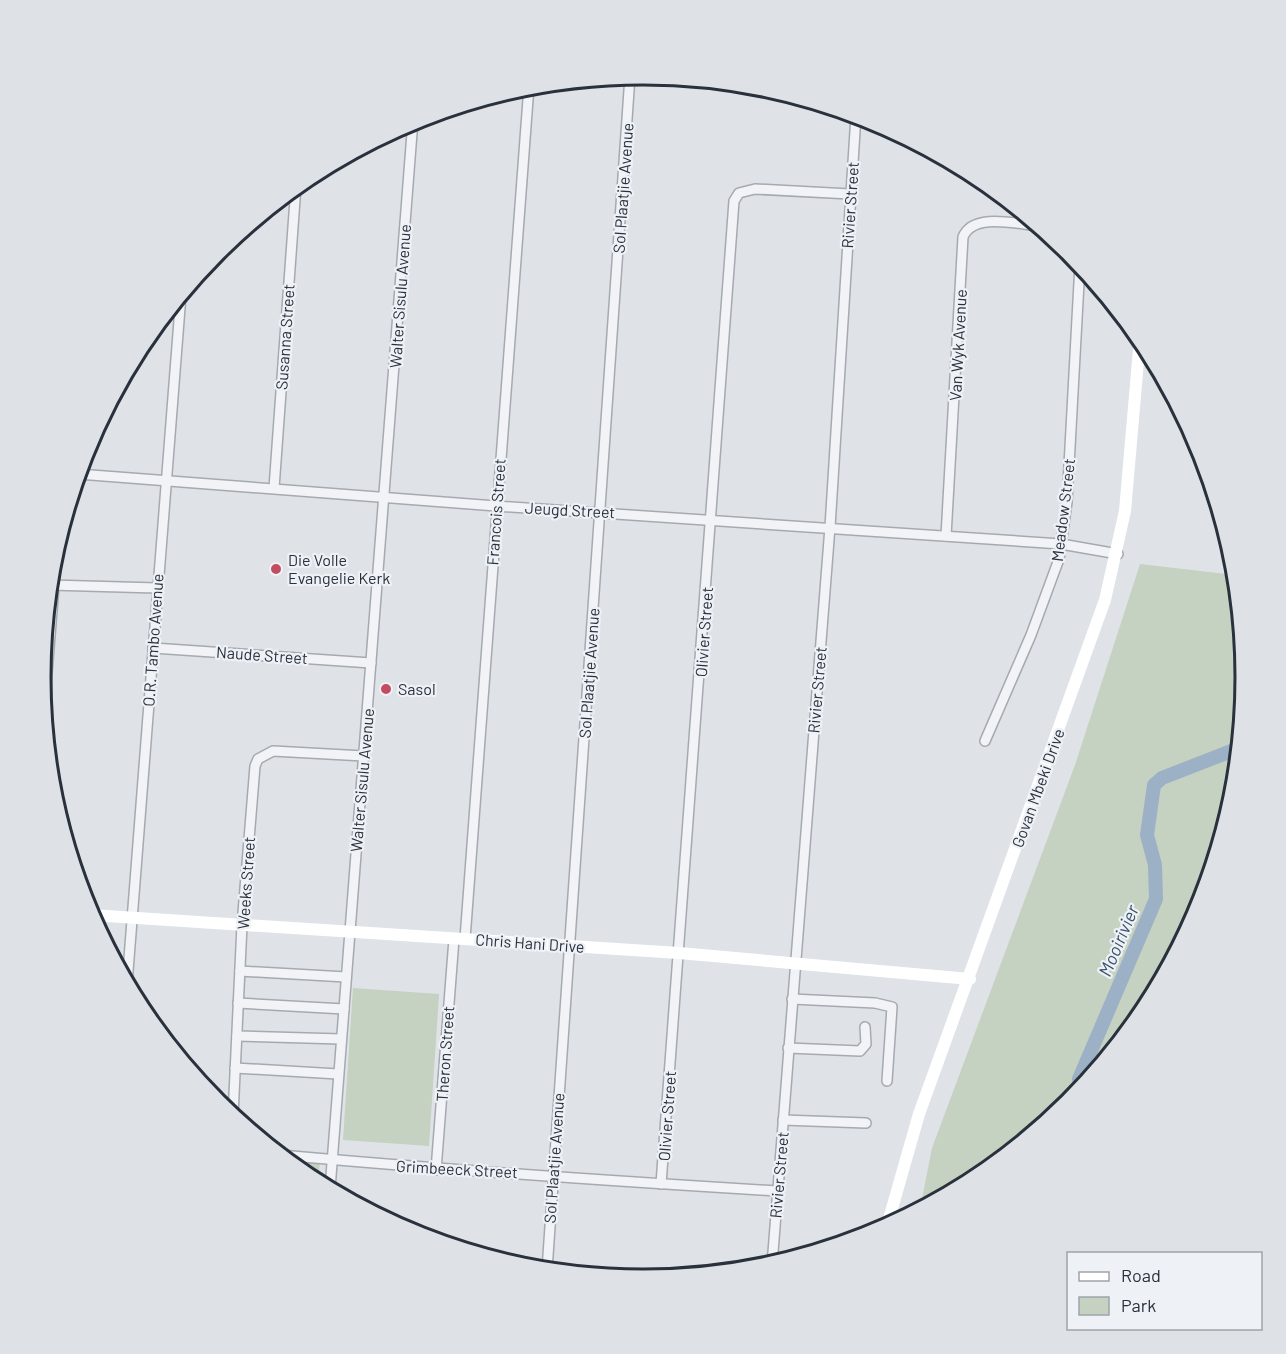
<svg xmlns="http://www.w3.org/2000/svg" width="1286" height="1354" viewBox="0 0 1286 1354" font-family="Barlow,sans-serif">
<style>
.green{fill:#c5d1c1}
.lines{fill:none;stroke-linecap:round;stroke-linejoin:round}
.river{stroke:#9cb1c5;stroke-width:14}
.street-casing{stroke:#a5aab1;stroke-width:12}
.street{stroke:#f1f3f6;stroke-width:9}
.secondary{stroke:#fff;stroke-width:12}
.poi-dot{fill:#c44c62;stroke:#eef1f5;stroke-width:2}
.labels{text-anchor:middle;stroke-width:4.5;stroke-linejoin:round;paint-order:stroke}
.street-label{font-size:16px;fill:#29313d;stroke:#eef1f5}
.poi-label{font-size:16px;fill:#29313d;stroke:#eef1f5;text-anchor:start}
.water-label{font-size:18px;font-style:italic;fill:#36516e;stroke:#eef1f5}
.rim{fill:none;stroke:#29313d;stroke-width:3}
</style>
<rect width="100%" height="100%" fill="#dfe3e7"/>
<g class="green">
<polygon points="1140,564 1235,575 1245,677 1234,795 1199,908 1144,1012 1069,1103 977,1178 920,1209 932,1148 1075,765"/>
<polygon points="353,988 439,994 429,1146 343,1140"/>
<polygon points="285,1159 320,1161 318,1183"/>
</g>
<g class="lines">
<polyline class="river" points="1081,1089 1079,1079 1156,899 1155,865 1147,835 1154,785 1162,778 1239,748"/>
<defs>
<g id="street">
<polyline points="78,474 496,506 1061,544 1118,554"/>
<polyline points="274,488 296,186"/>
<path d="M946 536 963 237C973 212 1017 224 1039 226"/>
<polyline points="50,585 157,588"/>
<polyline points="153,648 371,663"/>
<polyline points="44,710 54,586"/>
<polyline points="985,741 1031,635 1059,559 1067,502 1080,264"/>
<polyline points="465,939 529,86"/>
<polyline points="240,971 346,977"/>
<polyline points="127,984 181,295"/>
<polyline points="792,999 875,1003 892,1007 887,1081"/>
<polyline points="238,1003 344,1009"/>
<polyline points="237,1036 341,1039"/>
<polyline points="788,1048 860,1051 866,1044 865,1027"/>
<polyline points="235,1068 338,1074"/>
<polyline points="233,1116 242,925 255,766 258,759 273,751 364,756"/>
<polyline points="783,1120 866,1123"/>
<path d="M281 1155C446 1170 612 1181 777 1191"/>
<polyline points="436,1170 454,939"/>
<polyline points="661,1184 734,201 739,193 755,189 850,194"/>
<polyline points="330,1189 413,120"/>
<polyline points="772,1265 830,527 856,115"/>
<polyline points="547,1270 630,76"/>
</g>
</defs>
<use href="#street" class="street-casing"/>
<use href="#street" class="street"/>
<g class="secondary">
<polyline points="91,915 679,953 970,979"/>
<polyline points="887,1226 919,1114 1105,600 1125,511 1140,338"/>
</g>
</g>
<g class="poi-dot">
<circle cx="276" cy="569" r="6"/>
<circle cx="386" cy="689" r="6"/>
</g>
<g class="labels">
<g class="street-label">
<text transform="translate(623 188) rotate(-86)" y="6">Sol Plaatjie Avenue</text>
<text transform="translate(850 205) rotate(-86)" y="6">Rivier Street</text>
<text transform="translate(400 296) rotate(-86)" y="6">Walter Sisulu Avenue</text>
<text transform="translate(285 337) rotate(-86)" y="6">Susanna Street</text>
<text transform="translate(958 345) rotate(-87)" y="6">Van Wyk Avenue</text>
<text transform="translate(570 510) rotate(3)" y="6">Jeugd Street</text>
<text transform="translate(1063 510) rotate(-83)" y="6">Meadow Street</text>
<text transform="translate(496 512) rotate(-86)" y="6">Francois Street</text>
<text transform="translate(704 632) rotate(-86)" y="6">Olivier Street</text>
<text transform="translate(153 640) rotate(-86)" y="6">O.R. Tambo Avenue</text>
<text transform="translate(262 655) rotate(4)" y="6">Naude Street</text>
<text transform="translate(589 673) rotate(-86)" y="6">Sol Plaatjie Avenue</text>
<text transform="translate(817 690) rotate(-85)" y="6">Rivier Street</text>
<text transform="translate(362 780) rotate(-85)" y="6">Walter Sisulu Avenue</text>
<text transform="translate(1038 788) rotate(-70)" y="6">Govan Mbeki Drive</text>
<text transform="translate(246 883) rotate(-86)" y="6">Weeks Street</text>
<text transform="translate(530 943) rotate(4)" y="6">Chris Hani Drive</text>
<text transform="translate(445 1054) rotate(-86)" y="6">Theron Street</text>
<text transform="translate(667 1116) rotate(-86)" y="6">Olivier Street</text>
<text transform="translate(554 1158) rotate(-86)" y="6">Sol Plaatjie Avenue</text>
<text transform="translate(457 1169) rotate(3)" y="6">Grimbeeck Street</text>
<text transform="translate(779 1175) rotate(-85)" y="6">Rivier Street</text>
</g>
<g class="poi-label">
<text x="288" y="566">Die Volle<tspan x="288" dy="18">Evangelie Kerk</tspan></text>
<text x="398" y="695">Sasol</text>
</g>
<g class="water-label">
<text transform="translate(1119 941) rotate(-67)" y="6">Mooirivier</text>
</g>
</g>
<path d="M0 0H1286V1354H0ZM51 677a592 592 0 1 1 1184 0a592 592 0 1 1-1184 0Z" fill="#dee2e6" fill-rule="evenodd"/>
<path class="rim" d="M51 677a592 592 0 1 1 1184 0a592 592 0 1 1-1184 0Z"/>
<rect x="1067" y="1252" width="195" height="78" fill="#eef1f5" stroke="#9fa4ab" stroke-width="1.5"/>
<rect x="1079" y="1272" width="30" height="9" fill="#ffffff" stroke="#9fa4ab" stroke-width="1.5"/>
<text x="1121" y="1282" font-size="18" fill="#29313d">Road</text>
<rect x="1079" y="1297" width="30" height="18" fill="#c5d1c1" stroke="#9fa4ab" stroke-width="1.5"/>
<text x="1121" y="1312" font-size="18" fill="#29313d">Park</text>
</svg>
